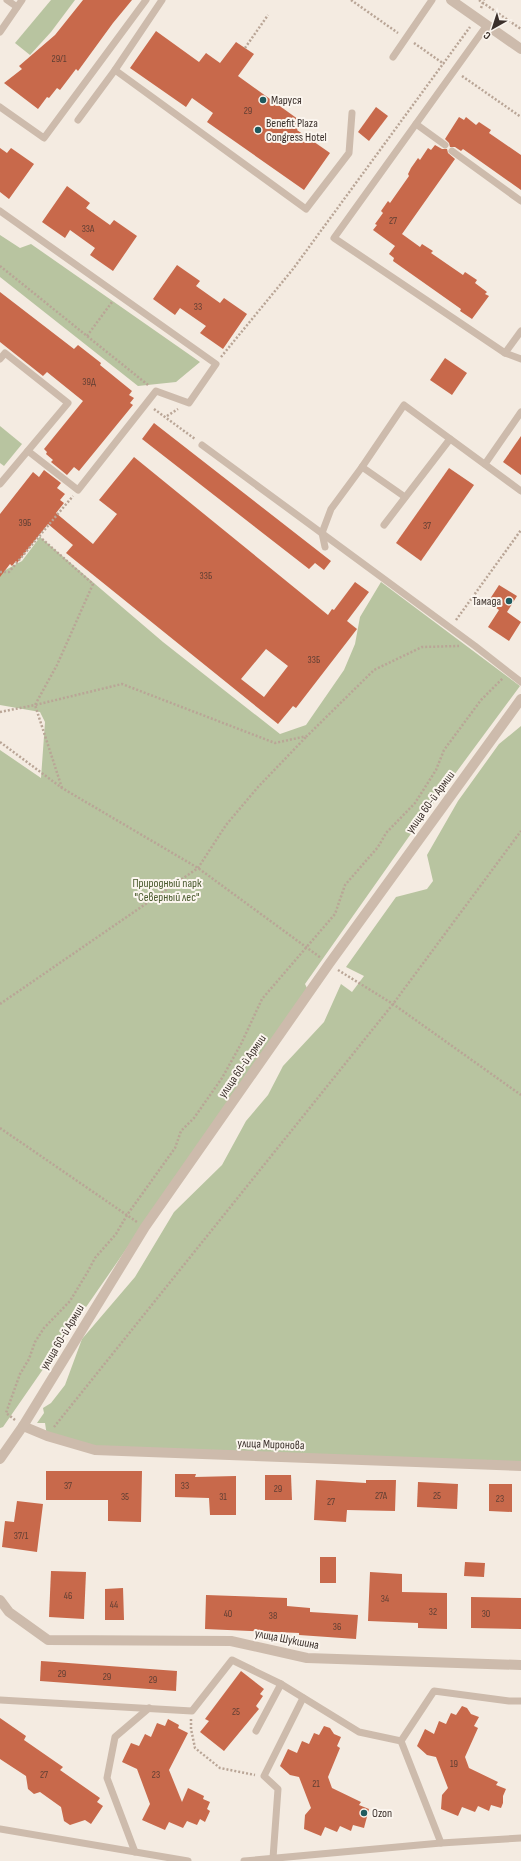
<svg xmlns="http://www.w3.org/2000/svg" width="521" height="1861" viewBox="0 0 521 1861" font-family="'Sofia Sans Condensed',sans-serif">
<style>
.green{fill:#b8c4a0}
.building{fill:#c8694b;fill-rule:evenodd}
.lines{fill:none;stroke-linecap:round;stroke-linejoin:round}
.path{stroke:#b9a596;stroke-width:2.5;stroke-dasharray:2 2;stroke-linecap:butt}
.service{stroke:#cdbbac;stroke-width:7}
.minor{stroke:#cdbbac;stroke-width:10}
.tertiary{stroke:#cdbbac;stroke-width:10}
.poi-dot{fill:#1f5a5e;stroke:#fbf5ee;stroke-width:1.5}
.labels{text-anchor:middle;stroke-width:4;stroke-linejoin:round;paint-order:stroke}
.number-label{font-size:10px;fill:#5e3e33}
.poi-label{font-size:12px;fill:#3b302b;stroke:#fbf5ee;text-anchor:start}
.street-label{font-size:12px;fill:#3b302b;stroke:#fbf5ee}
.park-label{font-size:12px;fill:#4a5a2e;stroke:#fbf5ee}
</style>
<rect width="100%" height="100%" fill="#f4ebe1"/>
<g class="green">
<polygon points="51,0 75,0 51,32 30,55 15,43"/>
<polygon points="0,235 20,248 31,244 200,362 176,382 138,386 0,277"/>
<polygon points="0,426 22,444 4,466 0,463"/>
<polygon points="40,537 163,642 280,734 306,725 344,670 355,644 360,617 381,582 520,686 415,828 305,984 307,988 3,1427 0,1428 0,750 41,778 45,722 40,712 0,705 0,573 22,561"/>
<polygon points="521,726 521,1466 95,1450 47,1436 45,1423 37,1423 44,1413 43,1408 51,1403 65,1385 82,1339 135,1277 174,1212 222,1165 246,1121 268,1095 283,1066 324,1022 341,984 352,992 364,976 346,967 396,897 427,889 433,881 427,855 458,801 499,744"/>
</g>
<g class="building">
<polygon points="83,0 132,0 113,23 78,71 76,69 60,90 57,88 49,98 47,97 38,109 4,83 22,69 19,66 55,35"/>
<polygon points="156,31 199,62 206,53 220,63 236,42 254,54 238,76 302,122 297,130 330,153 304,190 207,122 213,113 192,98 186,107 130,68"/>
<polygon points="376,107 388,116 369,141 358,132"/>
<polygon points="459,117 464,120 466,117 476,125 479,122 491,130 489,133 521,155 521,190 463,149 461,151 455,147 450,147 449,143 445,139"/>
<polygon points="435,145 442,149 447,149 448,153 455,159 402,234 420,247 422,244 433,251 431,253 463,275 465,272 477,280 475,283 487,292 485,294 489,296 472,319 460,311 461,309 393,261 394,258 389,254 395,246 373,230 377,225 375,224 383,213 381,211 388,201 390,203 409,176 408,174 411,168 418,158 420,160 428,148 431,150"/>
<polygon points="0,148 7,153 11,148 34,164 9,199 0,192"/>
<polygon points="67,186 90,203 86,208 110,225 114,220 137,236 113,271 90,255 95,248 70,230 65,238 42,222"/>
<polygon points="177,265 200,281 196,286 220,303 224,298 247,314 223,349 200,333 206,326 180,308 175,315 153,299"/>
<polygon points="0,292 74,349 78,345 101,363 100,365 132,391 129,395 134,398 130,403 133,405 79,471 74,467 67,475 51,462 53,460 46,454 47,452 44,449 83,401 47,372 43,376 0,342"/>
<polygon points="445,358 467,373 452,395 430,380"/>
<polygon points="154,423 331,561 324,570 315,563 309,569 142,439"/>
<polygon points="521,436 521,475 503,462"/>
<path d="M134 457 328 615 332 609 334 610 355 582 369 592 347 621 357 629 296 708 293 706 278 724 66 553 73 545 48 524 17 563 16 561 12 566 10 564 0 577V514L33 472 39 477 44 470 61 483 57 488 65 494 60 500 64 503 56 513 93 544 117 514 99 500ZM266 649 288 666 264 697 241 679Z"/>
<polygon points="449,468 474,485 421,561 396,543"/>
<polygon points="499,585 517,596 507,612 521,622 509,641 488,627 499,610 488,602"/>
<polygon points="46,1471 142,1471 141,1522 108,1521 108,1500 46,1500"/>
<polygon points="175,1474 196,1474 195,1477 236,1476 236,1515 210,1515 209,1498 175,1497"/>
<polygon points="265,1475 291,1475 292,1500 265,1500"/>
<polygon points="316,1480 366,1483 366,1480 396,1480 395,1511 347,1510 346,1522 314,1520"/>
<polygon points="418,1482 458,1484 457,1509 417,1507"/>
<polygon points="489,1484 512,1484 512,1512 489,1511"/>
<polygon points="17,1501 43,1504 37,1552 2,1547 5,1521 14,1522"/>
<rect x="320" y="1557" width="16" height="26"/>
<polygon points="465,1562 485,1563 484,1577 464,1576"/>
<polygon points="51,1571 86,1572 84,1619 49,1617"/>
<polygon points="370,1572 402,1574 402,1592 447,1593 447,1629 418,1628 418,1623 368,1621"/>
<polygon points="123,1588 124,1620 105,1620 105,1589"/>
<polygon points="206,1595 287,1598 287,1606 310,1608 310,1612 358,1615 356,1639 299,1635 299,1633 205,1629"/>
<polygon points="471,1597 521,1598 521,1629 471,1628"/>
<polygon points="41,1661 177,1671 176,1691 40,1681"/>
<polygon points="241,1671 264,1689 260,1694 263,1696 256,1706 259,1709 224,1751 200,1732 209,1721 205,1719"/>
<polygon points="462,1706 467,1708 471,1714 479,1717 474,1726 478,1728 465,1757 469,1768 498,1782 496,1785 506,1789 503,1796 503,1803 501,1808 491,1805 489,1811 478,1806 475,1812 462,1807 458,1816 441,1809 442,1795 448,1788 436,1757 427,1755 417,1746 425,1729 434,1734 439,1721 446,1724 451,1713 456,1715"/>
<polygon points="0,1718 26,1736 24,1740 63,1767 60,1770 100,1798 97,1802 103,1806 91,1824 85,1820 70,1825 64,1821 61,1807 40,1792 34,1794 28,1789 26,1776 0,1759"/>
<polygon points="168,1719 179,1725 178,1728 188,1733 169,1770 182,1802 188,1788 204,1796 203,1799 210,1802 207,1809 210,1811 205,1822 200,1819 197,1825 187,1821 183,1828 169,1822 165,1830 142,1820 150,1804 137,1769 122,1762 131,1743 139,1746 145,1734 151,1737 157,1723 165,1726"/>
<polygon points="324,1726 330,1728 334,1734 341,1737 337,1746 340,1748 328,1777 332,1788 361,1802 359,1805 369,1809 364,1828 353,1825 351,1831 340,1826 337,1832 325,1827 321,1836 304,1829 305,1815 311,1808 299,1777 290,1775 280,1766 288,1749 297,1753 302,1741 309,1744 314,1733 319,1735"/>
</g>
<g class="lines">
<g class="path">
<polyline points="351,0 398,33"/>
<polyline points="479,0 521,29"/>
<polyline points="481,8 484,0"/>
<polyline points="414,43 444,64"/>
<polyline points="245,48 268,15"/>
<polyline points="462,76 521,117"/>
<polyline points="0,266 148,385"/>
<polyline points="87,336 112,302"/>
<polyline points="221,357 293,269 470,27"/>
<polyline points="154,409 195,439"/>
<polyline points="167,416 178,409"/>
<polyline points="0,572 9,572 73,496"/>
<polyline points="456,620 521,530"/>
<polyline points="0,712 35,705 57,665 93,584 40,537"/>
<polyline points="0,742 62,788 198,868 321,958"/>
<polyline points="62,788 35,705 122,684 275,743 307,736 374,670 422,647 459,646"/>
<polyline points="338,970 393,1004 521,1095"/>
<polyline points="0,1004 198,868 226,825 258,787 307,736"/>
<polyline points="0,1128 137,1222"/>
<polyline points="15,1420 6,1413 20,1374 29,1359 35,1342 44,1328 70,1301 87,1273 95,1258 116,1234 127,1215 175,1148 181,1131 194,1118 222,1078 241,1044 262,999 335,914 345,885 378,847 386,833 415,803 436,770 444,750 481,700 503,678"/>
<polyline points="54,1427 393,1004 521,831"/>
<polyline points="191,1719 191,1729 195,1748 220,1768 255,1775"/>
</g>
<g class="service">
<polyline points="7,0 17,7"/>
<polyline points="487,25 334,238 505,353 521,359"/>
<polyline points="0,32 22,0"/>
<polyline points="393,57 432,0"/>
<polyline points="115,70 306,209 349,153 352,113"/>
<polyline points="0,107 44,138 146,0"/>
<polyline points="78,120 115,70 162,0"/>
<polyline points="416,124 445,145"/>
<polyline points="452,151 521,201"/>
<polyline points="0,211 216,364 189,403 156,391 78,490 28,451"/>
<polyline points="505,353 521,331"/>
<polyline points="0,359 5,353 68,403 0,484"/>
<polyline points="202,445 475,646 521,682"/>
<polyline points="485,464 521,412"/>
<polyline points="362,467 405,497"/>
<polyline points="384,525 450,439"/>
<polyline points="325,547 322,533 331,509 362,467 404,405 521,491"/>
<polyline points="281,1684 359,1732 401,1741"/>
<polyline points="0,1700 192,1711 232,1660 281,1684 256,1731"/>
<polyline points="0,1829 188,1861"/>
<polyline points="441,1843 401,1741 434,1691 509,1701 521,1701"/>
<polyline points="135,1852 107,1778 115,1737 149,1708"/>
<polyline points="273,1858 278,1789 264,1776 303,1698"/>
<polyline points="244,1861 441,1843 521,1838"/>
</g>
<g class="minor">
<polyline points="23,1426 47,1436 95,1450 521,1466"/>
<polyline points="0,1600 9,1612 48,1640 231,1641 307,1658 521,1665"/>
</g>
<g class="tertiary">
<polyline points="451,0 521,49"/>
<polyline points="0,1459 23,1426 145,1227 329,964 521,699"/>
</g>
</g>
<g class="poi-dot">
<circle cx="263" cy="100" r="4"/>
<circle cx="258" cy="130" r="4"/>
<circle cx="509" cy="601" r="4"/>
<circle cx="364" cy="1813" r="4"/>
</g>
<g class="labels">
<g class="number-label">
<text x="59" y="62">29/1</text>
<text x="248" y="114">29</text>
<text x="393" y="224">27</text>
<text x="88" y="232">33А</text>
<text x="198" y="310">33</text>
<text x="89" y="385">39Д</text>
<text x="25" y="526">39Б</text>
<text x="427" y="529">37</text>
<text x="206" y="579">33Б</text>
<text x="314" y="663">33Б</text>
<text x="68" y="1489">37</text>
<text x="185" y="1489">33</text>
<text x="278" y="1492">29</text>
<text x="381" y="1499">27А</text>
<text x="437" y="1499">25</text>
<text x="125" y="1500">35</text>
<text x="223" y="1500">31</text>
<text x="500" y="1502">23</text>
<text x="331" y="1505">27</text>
<text x="21" y="1539">37/1</text>
<text x="68" y="1599">46</text>
<text x="385" y="1602">34</text>
<text x="114" y="1608">44</text>
<text x="433" y="1615">32</text>
<text x="228" y="1617">40</text>
<text x="486" y="1617">30</text>
<text x="273" y="1619">38</text>
<text x="337" y="1630">36</text>
<text x="62" y="1677">29</text>
<text x="107" y="1680">29</text>
<text x="153" y="1683">29</text>
<text x="236" y="1715">25</text>
<text x="454" y="1767">19</text>
<text x="44" y="1778">27</text>
<text x="156" y="1778">23</text>
<text x="316" y="1787">21</text>
</g>
<g class="poi-label">
<text x="271" y="104">Маруся</text>
<text x="266" y="127">Benefit Plaza<tspan x="266" dy="14">Congress Hotel</tspan></text>
<text x="501" y="605" text-anchor="end">Тамада</text>
<text x="372" y="1817">Ozon</text>
</g>
<g class="street-label">
<text transform="translate(430 802) rotate(-54)" y="4">улица 60-й Армии</text>
<text transform="translate(242 1066) rotate(-55)" y="4">улица 60-й Армии</text>
<text transform="translate(62 1337) rotate(-59)" y="4">улица 60-й Армии</text>
<text transform="translate(271 1444) rotate(2)" y="4">улица Миронова</text>
<text transform="translate(287 1639) rotate(11)" y="4">улица Шукшина</text>
</g>
<g class="park-label">
<text x="167" y="887">Природный парк<tspan x="167" dy="14">"Северный лес"</tspan></text>
</g>
</g>
<g transform="translate(493 28) rotate(219)" stroke="#fbf5ee" stroke-width="3" paint-order="stroke">
<path d="M0-3L7 15L0 10L-7 15Z" fill="#3b302b"/>
<text y="-6" font-size="11" font-weight="bold" text-anchor="middle" fill="#3b302b">С</text>
</g>
</svg>
